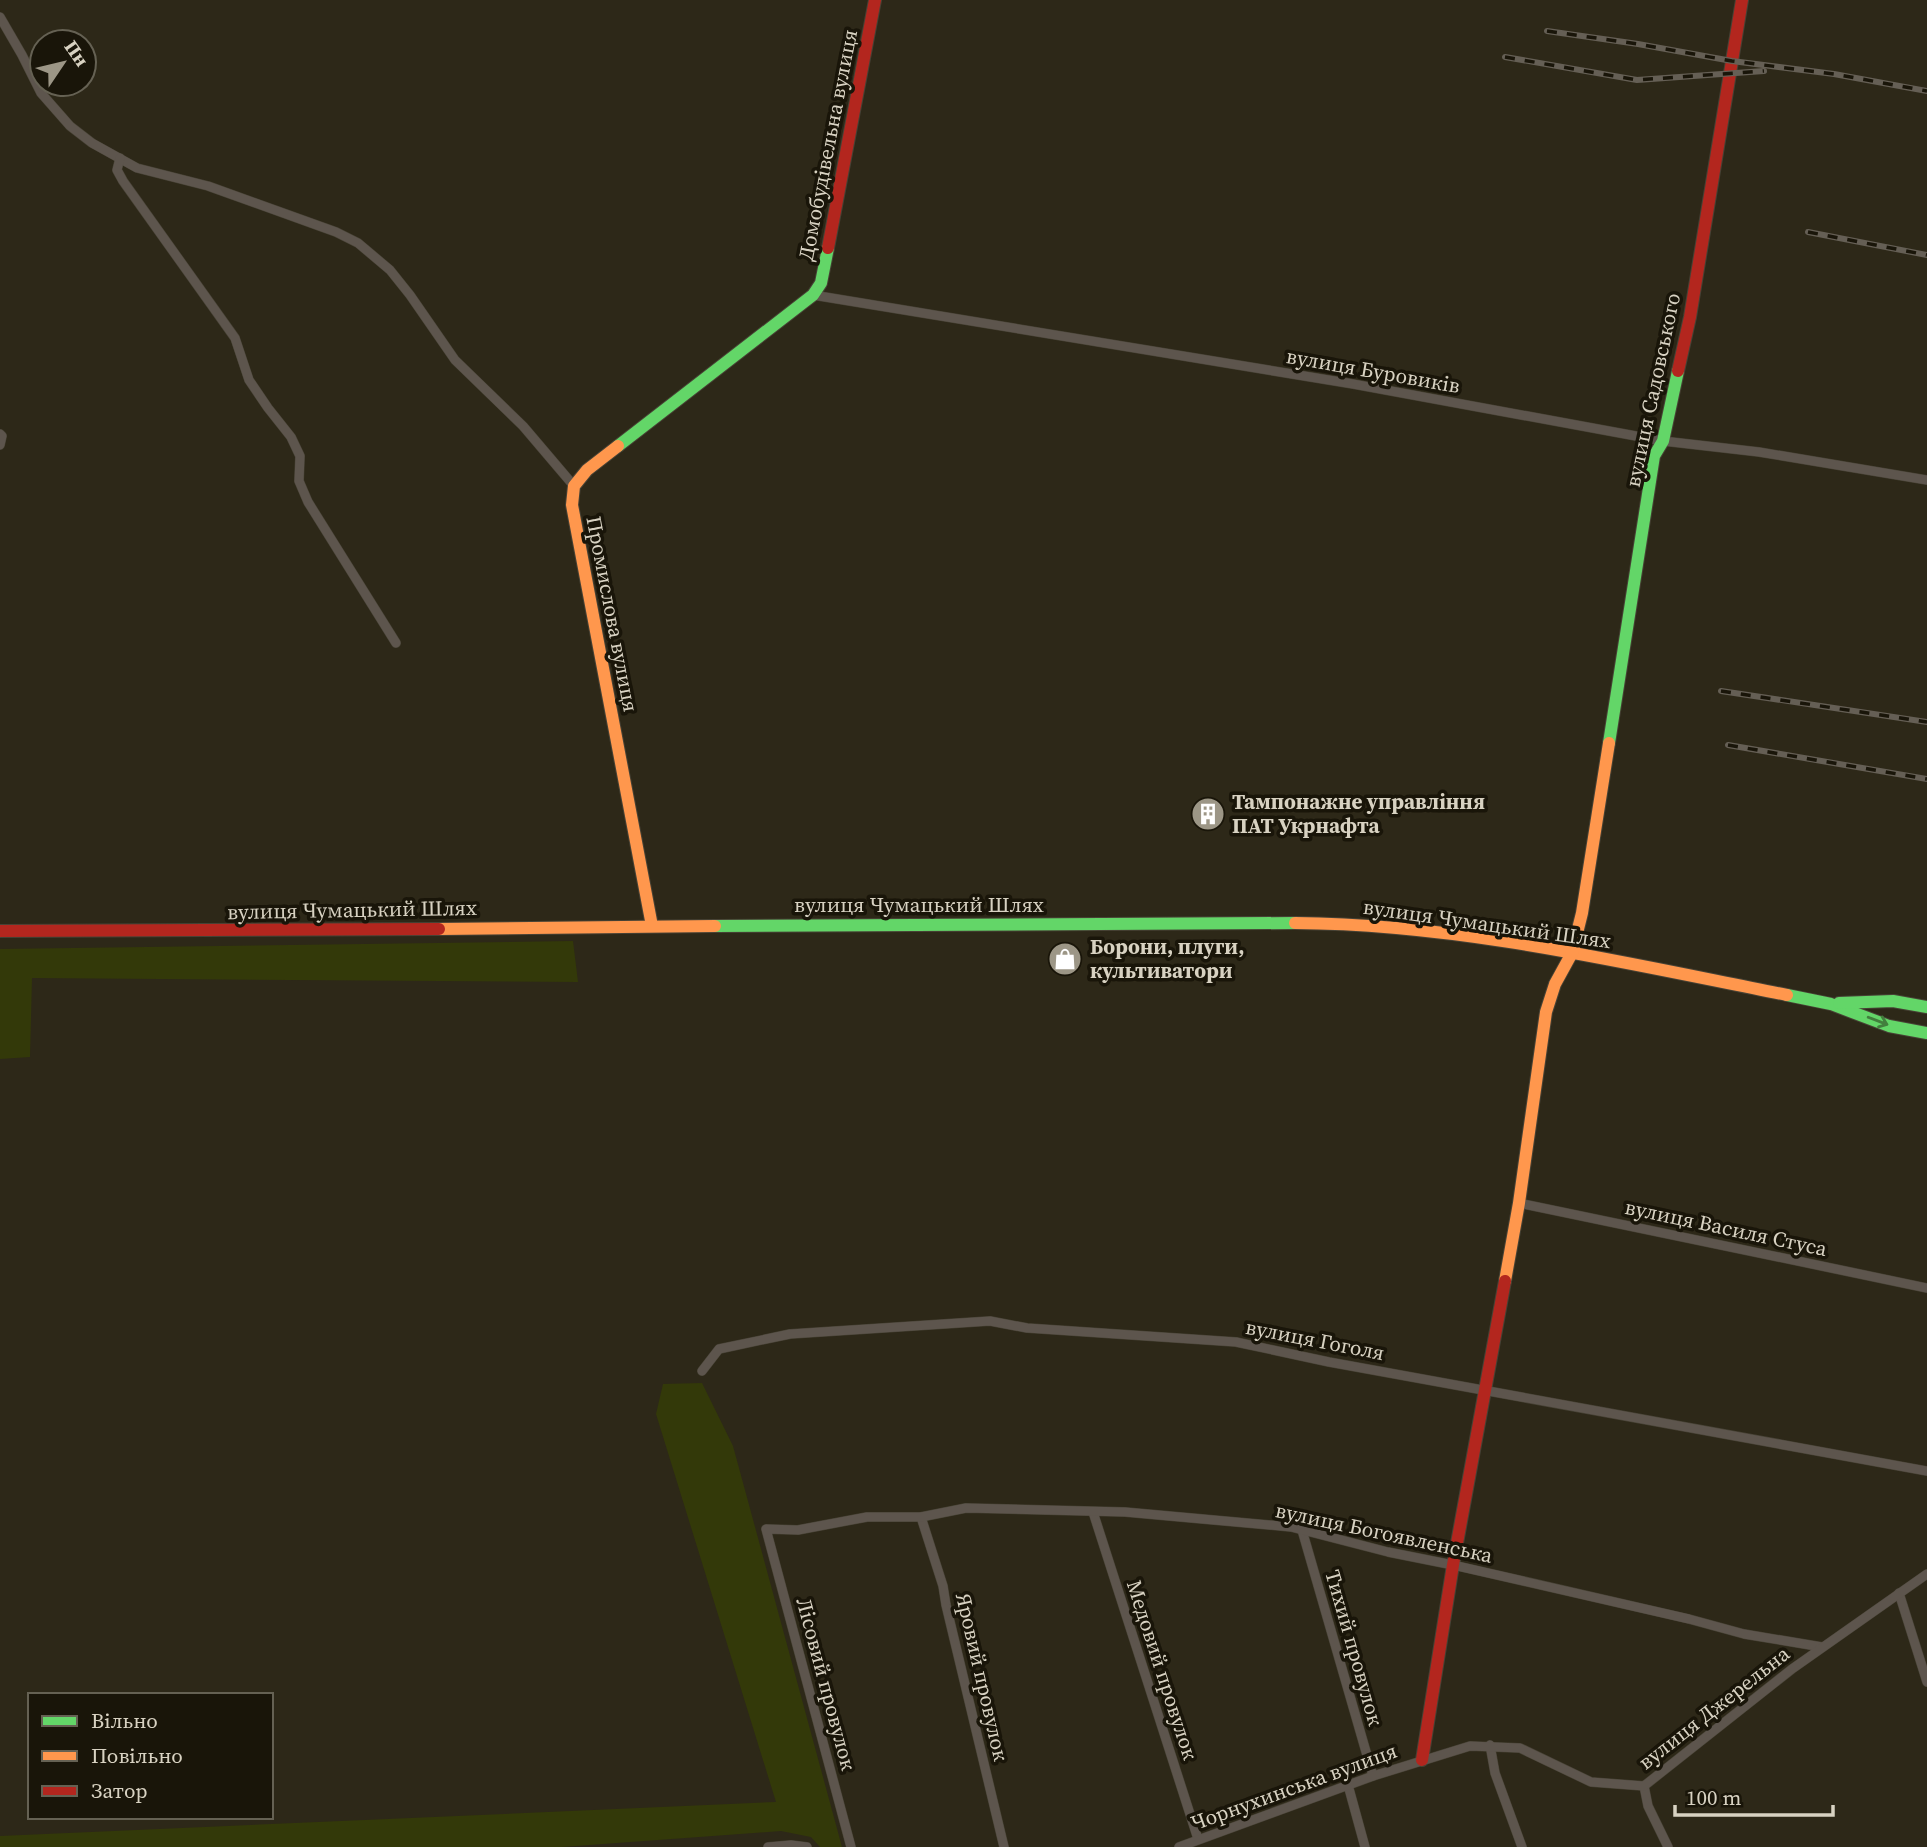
<svg xmlns="http://www.w3.org/2000/svg" width="1927" height="1847" viewBox="0 0 1927 1847" font-family="'Source Serif 4',serif">
<style>
.green{fill:#333909}
.lines{fill:none;stroke-linecap:round;stroke-linejoin:round}
.street-casing{stroke:#474235;stroke-width:10}
.fast-casing{stroke:#474235;stroke-width:14}
.slow-casing{stroke:#474235;stroke-width:14}
.jam-casing{stroke:#474235;stroke-width:14}
.street{stroke:#5d554d;stroke-width:9}
.fast{stroke:#63d668;stroke-width:12}
.slow{stroke:#ff974d;stroke-width:12}
.jam{stroke:#b3261e;stroke-width:12}
.rail-casing{stroke:#655f55;stroke-width:6}
.rail{stroke:#191509;stroke-width:3.5;stroke-dasharray:10;stroke-linecap:butt}
.oneway{stroke:#427f3d}
.labels{text-anchor:middle;stroke-width:7;stroke-linejoin:round;paint-order:stroke}
.street-label{font-size:21px;fill:#d8d2c2;stroke:#191509}
.poi-label{font-size:21px;font-weight:bold;fill:#d8d2c2;stroke:#191509;text-anchor:start}
</style>
<rect width="100%" height="100%" fill="#2d2818"/>
<g class="green">
<polygon points="573,941 578,982 32,978 30,1057 0,1059 0,949"/>
<polygon points="702,1383 733,1446 842,1847 820,1847 811,1837 781,1831 562,1847 0,1847 0,1836 776,1802 656,1414 663,1384"/>
</g>
<g class="lines">
<defs>
<g id="street">
<polyline points="0,17 22,55 41,93 70,126 92,143 137,168 208,186 336,232 358,243 390,270 410,295 455,360 523,426 574,486"/>
<polyline points="120,158 117,170 123,181 235,338 249,380 268,408 291,437 300,456 299,481 308,502 396,643"/>
<polyline points="813,295 1353,384 1663,441 1759,452 1927,480"/>
<polyline points="0,434 2,436 0,445"/>
<polyline points="1519,1203 1927,1288"/>
<polyline points="702,1371 719,1349 790,1334 990,1321 1027,1328 1236,1342 1329,1362 1927,1471"/>
<polyline points="1093,1512 1198,1839"/>
<polyline points="921,1517 943,1586 946,1605 1004,1847"/>
<polyline points="1302,1530 1373,1776"/>
<polyline points="1899,1593 1927,1682"/>
<polyline points="1490,1745 1495,1773 1522,1847"/>
<polyline points="1348,1785 1365,1847"/>
<polyline points="1644,1786 1648,1806 1668,1847"/>
<polyline points="768,1847 791,1845 807,1847"/>
<polyline points="851,1847 766,1529 798,1530 867,1517 921,1517 966,1508 1125,1512 1291,1527 1388,1552 1453,1565 1689,1619 1744,1634 1822,1647"/>
<polyline points="1179,1847 1373,1776 1470,1746 1520,1748 1591,1782 1644,1786 1792,1669 1927,1574"/>
</g>
<g id="fast">
<polyline points="618,446 813,295 821,283 828,248"/>
<polyline points="1609,743 1654,456 1663,441 1678,371"/>
<polyline points="715,926 1295,923"/>
<polyline points="1787,995 1831,1004 1889,1026 1927,1033"/>
<polyline points="1839,1003 1893,1001 1927,1007"/>
</g>
<g id="slow">
<polyline points="618,446 587,470 574,486 572,505 652,926"/>
<path d="M1295 923C1461 924 1625 963 1787 995"/>
<polyline points="439,929 715,926"/>
<polyline points="1505,1281 1519,1203 1546,1012 1555,984 1572,953 1582,913 1609,743"/>
</g>
<g id="jam">
<polyline points="828,248 875,0"/>
<polyline points="1678,371 1690,317 1742,0"/>
<polyline points="0,931 439,929"/>
<polyline points="1422,1760 1453,1565 1505,1281"/>
</g>
</defs>
<use href="#street" class="street-casing"/>
<use href="#fast" class="fast-casing"/>
<use href="#slow" class="slow-casing"/>
<use href="#jam" class="jam-casing"/>
<use href="#street" class="street"/>
<use href="#fast" class="fast"/>
<use href="#slow" class="slow"/>
<use href="#jam" class="jam"/>
<defs>
<g id="rail">
<polyline points="1547,31 1638,44 1732,61 1834,74 1927,91"/>
<polyline points="1505,57 1637,80 1764,71"/>
<polyline points="1808,232 1927,255"/>
<polyline points="1721,691 1927,722"/>
<polyline points="1728,745 1927,779"/>
</g>
</defs>
<use href="#rail" class="rail-casing"/>
<use href="#rail" class="rail"/>
</g>
<defs><path id="oneway-shaft" d="M-6 0H5M1.5-3L5.5 0L1.5 3" fill="none" stroke-width="1.6" stroke-linecap="round" stroke-linejoin="round" transform="scale(1.75)"/></defs>
<use class="oneway" href="#oneway-shaft" transform="translate(1878 1021) rotate(21)"/>
<defs>
<symbol id="building-disc" viewBox="-11 -11 22 22"><circle r="9.5" fill="#9c9686" stroke="#191509"/><path d="M-4-6H4V6H1V3H-1V6H-4ZM-2.5-4.3h1.7v1.8h-1.7ZM.8-4.3h1.7v1.8H.8ZM-2.5-1h1.7V.8h-1.7ZM.8-1h1.7V.8H.8Z" fill="#fff"/></symbol>
<symbol id="shop-disc" viewBox="-11 -11 22 22"><circle r="9.5" fill="#9c9686" stroke="#191509"/><path d="M-5-2.5h2.3a2.7 3.5 0 0 1 5.4 0H5L5.5 6h-11ZM-1.5-2.5h3a1.5 2.3 0 0 0-3 0Z" fill="#fff"/></symbol>
</defs>
<g fill-rule="evenodd">
<use href="#building-disc" x="1189" y="795" width="38" height="38"/>
<use href="#shop-disc" x="1046" y="940" width="38" height="38"/>
</g>
<g class="labels">
<g class="street-label">
<text transform="translate(828 145) rotate(-79)" y="7">Домобудівельна вулиця</text>
<text transform="translate(1373 371) rotate(10)" y="7">вулиця Буровиків</text>
<text transform="translate(1653 390) rotate(-78)" y="7">вулиця Садовського</text>
<text transform="translate(612 614) rotate(79)" y="7">Промислова вулиця</text>
<text x="919" y="912">вулиця Чумацький Шлях</text>
<text transform="translate(352 910) rotate(-1)" y="7">вулиця Чумацький Шлях</text>
<text transform="translate(1487 924) rotate(8)" y="7">вулиця Чумацький Шлях</text>
<text transform="translate(1726 1228) rotate(12)" y="7">вулиця Василя Стуса</text>
<text transform="translate(1315 1340) rotate(11)" y="7">вулиця Гоголя</text>
<text transform="translate(1384 1533) rotate(12)" y="7">вулиця Богоявленська</text>
<text transform="translate(1354 1648) rotate(74)" y="7">Тихий провулок</text>
<text transform="translate(1162 1670) rotate(72)" y="7">Медовий провулок</text>
<text transform="translate(982 1677) rotate(77)" y="7">Яровий провулок</text>
<text transform="translate(826 1684) rotate(75)" y="7">Лісовий провулок</text>
<text transform="translate(1714 1708) rotate(-38)" y="7">вулиця Джерельна</text>
<text transform="translate(1294 1787) rotate(-20)" y="7">Чорнухинська вулиця</text>
</g>
<g class="poi-label">
<text x="1232" y="809">Тампонажне управління<tspan x="1232" dy="24">ПАТ Укрнафта</tspan></text>
<text x="1090" y="954">Борони, плуги,<tspan x="1090" dy="24">культиватори</tspan></text>
</g>
</g>
<rect x="28" y="1693" width="245" height="126" fill="#191509" stroke="#656153" stroke-width="2"/>
<rect x="42" y="1716" width="35" height="10" fill="#63d668" stroke="#656153" stroke-width="2"/>
<text x="91" y="1728" font-size="21" fill="#d8d2c2">Вільно</text>
<rect x="42" y="1751" width="35" height="10" fill="#ff974d" stroke="#656153" stroke-width="2"/>
<text x="91" y="1763" font-size="21" fill="#d8d2c2">Повільно</text>
<rect x="42" y="1786" width="35" height="10" fill="#b3261e" stroke="#656153" stroke-width="2"/>
<text x="91" y="1798" font-size="21" fill="#d8d2c2">Затор</text>
<g transform="translate(63 63) rotate(55)"><circle r="33" fill="#191509" stroke="#656153" stroke-width="2"/>
<path d="M0-5L12 26L0 18L-12 26Z" fill="#9c9686"/>
<text y="-10" font-size="19" font-weight="bold" text-anchor="middle" fill="#d8d2c2">Пн</text>
</g>
<path d="M1675 1805v10h158v-10" fill="none" stroke="#d8d2c2" stroke-width="3.5"/>
<text x="1686" y="1805" font-size="21" fill="#d8d2c2" stroke="#191509" stroke-width="5" paint-order="stroke">100 m</text>
</svg>
